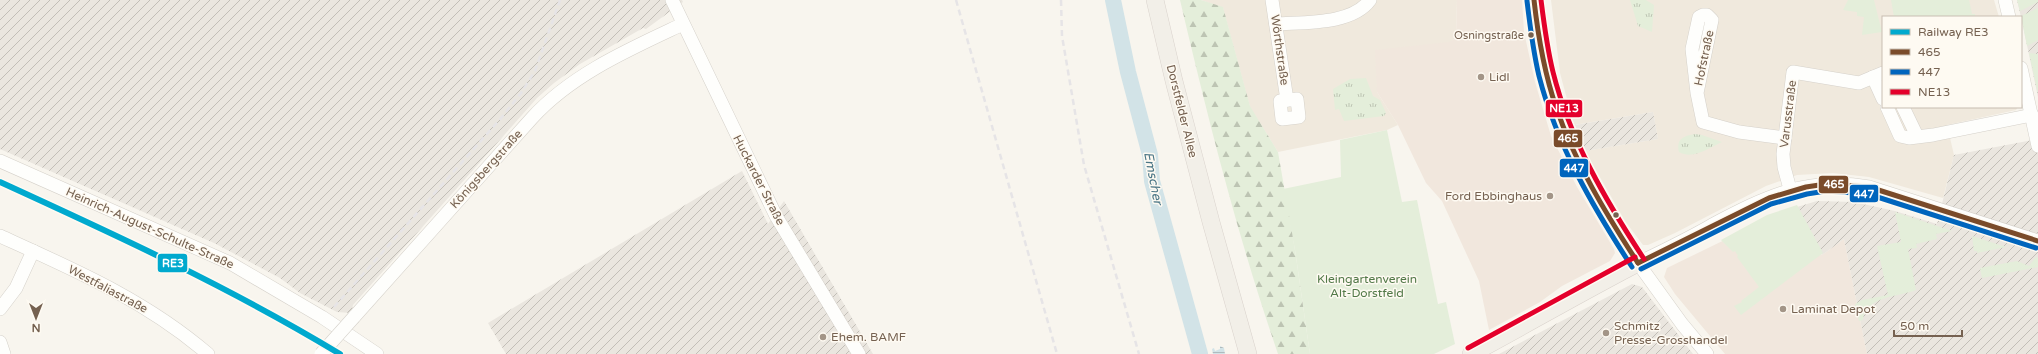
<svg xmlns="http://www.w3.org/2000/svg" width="2038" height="354" viewBox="0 0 2038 354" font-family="'Varela Round',sans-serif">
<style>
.residential{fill:#f0e9dd}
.commercial{fill:#f1e7dd}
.industrial{fill:url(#industrial-furrows)}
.green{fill:#e4eeda}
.forest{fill:url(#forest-firs)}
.park{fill:url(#park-tufts)}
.water{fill:url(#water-rules)}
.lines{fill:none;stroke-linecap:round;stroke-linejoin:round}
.river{stroke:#d2e3e7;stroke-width:16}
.minor-casing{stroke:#d5d1ca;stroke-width:14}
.major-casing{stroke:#d9d2cc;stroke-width:18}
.minor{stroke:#fefefc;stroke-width:13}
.major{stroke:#f2efe8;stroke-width:17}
.rail{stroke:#e6e4e6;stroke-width:2.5;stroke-dasharray:6 4;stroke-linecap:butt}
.minor-bridge-casing{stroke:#d5d1ca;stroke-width:14;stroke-linecap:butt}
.minor-bridge{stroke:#fefefc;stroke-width:13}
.bus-1-casing{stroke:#fefaf2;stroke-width:8}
.bus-2-casing{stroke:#fefaf2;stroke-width:8}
.bus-3-casing{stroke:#fefaf2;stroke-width:8}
.bus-1{stroke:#7a4b2a;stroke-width:5}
.bus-2{stroke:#0065bd;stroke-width:5}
.bus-3{stroke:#e4002b;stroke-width:5}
.rail-1-casing{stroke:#fefaf2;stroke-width:9}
.rail-1{stroke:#00a9ce;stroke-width:6}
.bus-dot{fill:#756150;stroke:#fefaf2;stroke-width:1.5}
.poi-dot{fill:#a39587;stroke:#fefaf2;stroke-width:1.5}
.labels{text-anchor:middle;stroke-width:3;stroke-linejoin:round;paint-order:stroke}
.bus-label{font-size:11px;fill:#756150;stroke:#fefaf2;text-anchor:end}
.street-label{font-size:12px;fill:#756150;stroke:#fefaf2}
.poi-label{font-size:12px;fill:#756150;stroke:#fefaf2;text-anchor:start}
.park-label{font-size:12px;fill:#527948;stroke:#fefaf2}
.water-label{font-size:13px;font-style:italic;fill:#4b7686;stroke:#fefaf2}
.line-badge{stroke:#fefaf2;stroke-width:1.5}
.badge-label{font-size:11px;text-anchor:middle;font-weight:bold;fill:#fff}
</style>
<defs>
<pattern id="industrial-furrows" width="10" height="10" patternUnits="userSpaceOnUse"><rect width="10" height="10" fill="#eae6df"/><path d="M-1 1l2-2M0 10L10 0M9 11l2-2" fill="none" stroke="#c2beb7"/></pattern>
<pattern id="forest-firs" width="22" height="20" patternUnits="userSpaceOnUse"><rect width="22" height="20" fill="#e4eeda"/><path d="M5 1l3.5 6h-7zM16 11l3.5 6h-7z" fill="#bdc4b3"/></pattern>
<pattern id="park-tufts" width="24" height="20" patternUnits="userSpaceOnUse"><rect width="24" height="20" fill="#e4eeda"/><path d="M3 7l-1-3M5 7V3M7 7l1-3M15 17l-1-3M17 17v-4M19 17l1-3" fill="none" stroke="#bdc4b3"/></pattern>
<pattern id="water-rules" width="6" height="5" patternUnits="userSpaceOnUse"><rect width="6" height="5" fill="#d2e3e7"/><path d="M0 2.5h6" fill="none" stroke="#afbbbe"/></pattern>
</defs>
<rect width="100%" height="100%" fill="#f8f5ee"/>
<g class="residential">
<polygon points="1201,0 1457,0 1456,38 1377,92 1398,125 1387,130 1278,152 1250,107 1223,8"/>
<polygon points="1551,0 1994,0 1999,17 1883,17 1883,107 2018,107 2016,110 1947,125 1954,155 1943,198 1869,177 1833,173 1797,175 1766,186 1675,233 1648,245 1643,245 1625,221 1585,151 1658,139 1653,112 1574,125 1560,73"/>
</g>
<g class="commercial">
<polygon points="1457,0 1522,0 1524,32 1535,82 1551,136 1577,187 1614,249 1615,253 1610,261 1562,286 1540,302 1489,330 1479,281 1442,201 1426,183 1398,125 1377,92 1375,50 1449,42 1456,38"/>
<polygon points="1782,212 1822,255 1844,239 1867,354 1725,354 1675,294 1664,277 1667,268"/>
</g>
<g class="industrial">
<polygon points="0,0 682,0 683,2 646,29 643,28 580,64 554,83 537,98 353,305 351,313 337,312 300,293 280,278 214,243 0,149"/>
<polygon points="2017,0 2038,0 2038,97 2021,17"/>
<polygon points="1653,112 1658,139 1585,151 1575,125"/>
<polygon points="2038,139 2038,354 1867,354 1844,239 1822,255 1797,207 1817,201 1854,202 1895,211 1937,224 1954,155"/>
<polygon points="742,171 768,224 784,201 873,354 506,354 488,323"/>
<polygon points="1632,284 1642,287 1693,354 1499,354"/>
</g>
<g class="green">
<polygon points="1848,0 1874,0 1882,32 1862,35 1864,17 1857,16 1857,12 1843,10"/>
<polygon points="1891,0 1969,0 1972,14 1975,14 1975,17 1894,17"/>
<polygon points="2017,0 2038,0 2038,2 2020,11"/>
<polygon points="2038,8 2038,40 2027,46 2021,16"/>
<polygon points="2029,53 2038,54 2038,94"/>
<polygon points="1387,130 1402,202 1417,200 1438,304 1446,302 1455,344 1434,354 1310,354 1295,250 1283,189 1341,177 1340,140"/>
<polygon points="1797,205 1823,253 1741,315 1734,306 1742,302 1741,301 1759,287 1737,257 1738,256 1735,251 1733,252 1721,240 1767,215"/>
<path d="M1895 212 1952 231 1936 234 1937 239 1916 244 1917 248 1908 249 1916 290C1899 297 1865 296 1863 320L1859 321 1855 304 1862 300 1888 295 1877 246 1901 242Z"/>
<polygon points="1972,236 2006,247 1977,253 1977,251 1974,251"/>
<polygon points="2036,257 2038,258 2038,267 1982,278 1980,268 2017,261 2029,266"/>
</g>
<path class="forest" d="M1180 0H1201L1223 7 1250 106 1278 152 1295 250 1310 354H1278C1238 238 1208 119 1180 0Z"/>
<g class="park">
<polygon points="1630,0 1646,0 1654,5 1652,32 1638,26"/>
<polygon points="1366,78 1373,96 1380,100 1386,113 1384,116 1344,121 1339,109 1335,110 1333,89 1350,79"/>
<path d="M1695 134 1702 135 1722 142C1709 148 1693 160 1679 152 1676 139 1683 136 1695 134Z"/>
</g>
<polygon class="water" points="1220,346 1224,348 1225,354 1213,354 1212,349 1214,348 1215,351 1220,349"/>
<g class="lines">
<polyline class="river" points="1113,0 1128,72 1150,155 1152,181 1200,354"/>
<defs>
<g id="minor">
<polyline points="672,0 776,216 859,354"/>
<polyline points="1272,0 1287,100"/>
<polyline points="2005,0 2009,17"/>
<path d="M1276 24C1304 22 1352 25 1370 0"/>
<polyline points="2021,68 2038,146"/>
<polyline points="1873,77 1883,99"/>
<polyline points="1697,93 1712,20 1707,15 1703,15 1699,17 1692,49 1697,93 1703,122 1739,132 1785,138"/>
<polygon points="1297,99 1299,117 1282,119 1280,101"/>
<polyline points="1887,107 1900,136 1909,138 1933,135 2032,115"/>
<polyline points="1903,107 1917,136"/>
<polyline points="0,161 230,263 322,317 377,354"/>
<polyline points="1790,189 1784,167 1783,154 1793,72 1859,83 1883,73"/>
<path d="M0 236C75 270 145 300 208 354"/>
<polyline points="0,309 16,288 33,251"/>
<path d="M354 317 532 118C572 74 630 49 683 24"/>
<polyline points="0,342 4,354"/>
<path d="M1707 354 1682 324 1638 263C1663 251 1688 239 1712 225 1765 197 1807 176 1869 187L2038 241"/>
</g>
<g id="major">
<polyline points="1155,0 1174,81 1211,222 1248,354"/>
<path d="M1471 354C1527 324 1582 292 1638 263 1581 177 1543 106 1534 0"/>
</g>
</defs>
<use href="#minor" class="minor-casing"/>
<use href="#major" class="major-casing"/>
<use href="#minor" class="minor"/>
<use href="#major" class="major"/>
<g class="rail">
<polyline points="956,0 1057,354"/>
<polyline points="1061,0 1062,36 1084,165 1139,354"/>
<polyline points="334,307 502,117 521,93 535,71 560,0"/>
</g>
<defs>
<polyline id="minor-bridge" points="321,354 354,317"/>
</defs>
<use href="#minor-bridge" class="minor-bridge-casing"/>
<use href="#minor-bridge" class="minor-bridge"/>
<defs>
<g id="bus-1">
<path d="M1534 0C1538 36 1544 72 1556 107 1575 163 1606 214 1638 263"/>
<polyline points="1638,263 1769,198 1806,187 1826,184 1869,187 2038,241"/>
</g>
<g id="bus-2">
<path d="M1527 1C1530 26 1533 51 1539 76 1557 146 1593 207 1632 267"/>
<polyline points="1641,269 1771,204 1807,194 1826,191 1868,194 2036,248"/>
</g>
<g id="bus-3">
<path d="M1541 0C1544 24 1547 48 1553 72 1570 140 1606 201 1644 259"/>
<polyline points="1468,348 1635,257"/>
</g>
</defs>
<use href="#bus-1" class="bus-1-casing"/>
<use href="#bus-2" class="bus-2-casing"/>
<use href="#bus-3" class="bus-3-casing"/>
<use href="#bus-1" class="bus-1"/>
<use href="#bus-2" class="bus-2"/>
<use href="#bus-3" class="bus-3"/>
<defs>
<path id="rail-1" d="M0 182C116 235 231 288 340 354"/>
</defs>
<use href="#rail-1" class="rail-1-casing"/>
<use href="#rail-1" class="rail-1"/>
</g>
<g class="bus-dot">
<circle cx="1531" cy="35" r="3.5"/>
<circle cx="1616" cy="215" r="3.5"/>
</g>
<g class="poi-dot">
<circle cx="1481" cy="77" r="4"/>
<circle cx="1550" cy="196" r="4"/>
<circle cx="1783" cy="309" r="4"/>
<circle cx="1606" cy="333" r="4"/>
<circle cx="823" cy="337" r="4"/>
</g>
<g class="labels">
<g class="bus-label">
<text x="1524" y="39">Osningstraße</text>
</g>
<g class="street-label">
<text transform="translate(1280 50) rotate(82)" y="4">Wörthstraße</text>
<text transform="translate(1704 58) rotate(-78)" y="4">Hofstraße</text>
<text transform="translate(1182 111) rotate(76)" y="4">Dorstfelder Allee</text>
<text transform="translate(1788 114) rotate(-83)" y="4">Varusstraße</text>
<text transform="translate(486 169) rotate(-48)" y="4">Königsbergstraße</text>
<text transform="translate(759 180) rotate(63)" y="4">Huckarder Straße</text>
<text transform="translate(150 228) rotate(24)" y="4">Heinrich-August-Schulte-Straße</text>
<text transform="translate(108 289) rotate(28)" y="4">Westfaliastraße</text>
</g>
<g class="poi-label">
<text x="1489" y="81">Lidl</text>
<text x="1542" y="200" text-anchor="end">Ford Ebbinghaus</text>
<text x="1791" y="313">Laminat Depot</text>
<text x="1614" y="330">Schmitz<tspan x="1614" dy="14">Presse-Grosshandel</tspan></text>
<text x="831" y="341">Ehem. BAMF</text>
</g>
<g class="park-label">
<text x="1367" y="283">Kleingartenverein<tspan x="1367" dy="14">Alt-Dorstfeld</tspan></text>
</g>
<g class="water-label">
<text transform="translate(1154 178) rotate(79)" y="5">Emscher</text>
</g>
</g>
<g class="line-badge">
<rect x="1545" y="99" width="38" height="19" rx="4" fill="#e4002b"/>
<rect x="1553" y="129" width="30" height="19" rx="4" fill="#7a4b2a"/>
<rect x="1559" y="158" width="30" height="20" rx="4" fill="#0065bd"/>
<rect x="1818" y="175" width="31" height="19" rx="4" fill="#7a4b2a"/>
<rect x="1849" y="184" width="30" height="19" rx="4" fill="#0065bd"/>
<rect x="157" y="253" width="31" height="20" rx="4" fill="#00a9ce"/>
</g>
<g class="badge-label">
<text x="1564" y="112">NE13</text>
<text x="1568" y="142">465</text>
<text x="1574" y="172">447</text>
<text x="1834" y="188">465</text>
<text x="1864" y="198">447</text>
<text x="173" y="267">RE3</text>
</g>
<rect x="1882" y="16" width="140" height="92" fill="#fefaf2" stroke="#c7bdb1"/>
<rect x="1890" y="29" width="20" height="6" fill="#00a9ce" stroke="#c7bdb1"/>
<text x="1918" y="36" font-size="12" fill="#756150">Railway RE3</text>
<rect x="1890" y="49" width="20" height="6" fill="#7a4b2a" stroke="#c7bdb1"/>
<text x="1918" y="56" font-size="12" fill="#756150">465</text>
<rect x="1890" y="69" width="20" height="6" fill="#0065bd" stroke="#c7bdb1"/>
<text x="1918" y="76" font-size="12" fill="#756150">447</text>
<rect x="1890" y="89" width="20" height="6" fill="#e4002b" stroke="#c7bdb1"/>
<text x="1918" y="96" font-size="12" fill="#756150">NE13</text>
<g transform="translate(36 318) rotate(180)" stroke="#fefaf2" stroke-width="3" paint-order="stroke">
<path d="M0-3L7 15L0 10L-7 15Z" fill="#756150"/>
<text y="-6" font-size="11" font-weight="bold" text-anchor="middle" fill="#756150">N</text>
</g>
<path d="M1894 330v6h68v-6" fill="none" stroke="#756150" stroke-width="2"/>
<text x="1900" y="330" font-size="12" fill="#756150" stroke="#fefaf2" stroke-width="3" paint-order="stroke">50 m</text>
</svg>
